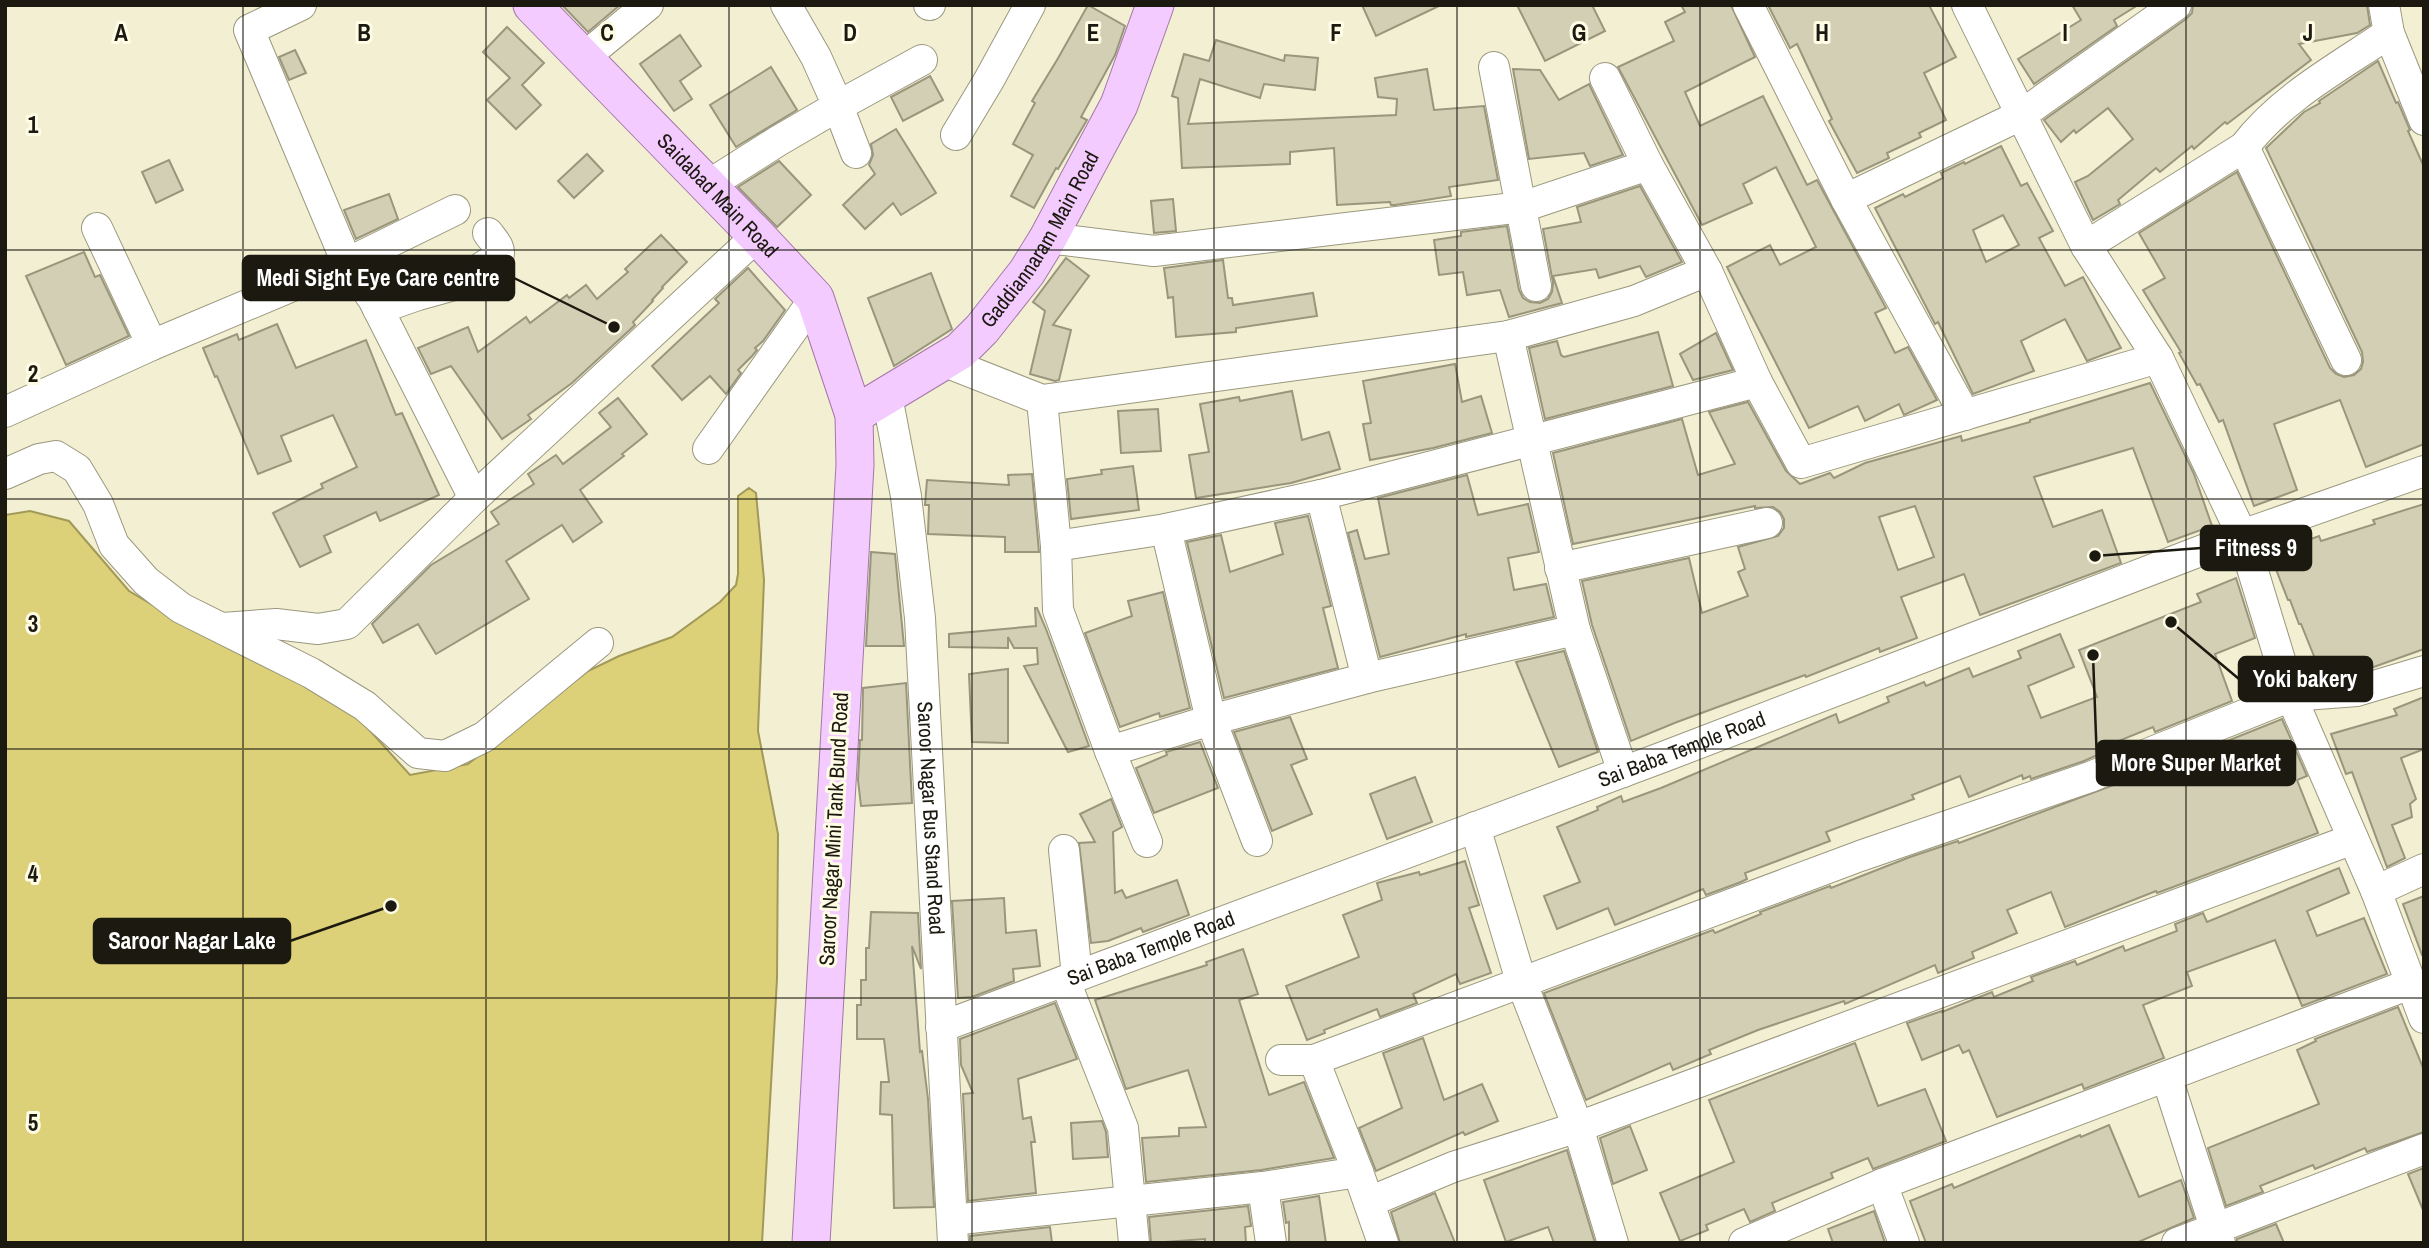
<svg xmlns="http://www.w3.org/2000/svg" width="2429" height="1248" viewBox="0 0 2429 1248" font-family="'Archivo Narrow',sans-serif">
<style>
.water{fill:#dcd078;stroke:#a29959;stroke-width:2}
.building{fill:#d2cfb4;stroke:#99967d;stroke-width:2;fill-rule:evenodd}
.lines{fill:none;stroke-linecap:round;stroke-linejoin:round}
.minor-casing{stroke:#9b987e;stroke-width:32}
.major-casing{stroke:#a377aa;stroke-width:39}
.minor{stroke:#fff;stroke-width:30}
.major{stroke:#f4cbfe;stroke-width:37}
.grid{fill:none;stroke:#1b1910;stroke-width:2;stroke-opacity:0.55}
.labels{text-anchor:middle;stroke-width:6;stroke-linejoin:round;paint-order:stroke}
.street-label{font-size:21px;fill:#1b1910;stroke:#fefce5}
.grid-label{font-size:23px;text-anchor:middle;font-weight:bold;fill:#1b1910;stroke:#fefce5;stroke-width:6;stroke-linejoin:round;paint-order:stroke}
.leader{fill:none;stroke:#1b1910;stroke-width:2.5}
.callout-dot{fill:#1b1910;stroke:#fefce5;stroke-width:2.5}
.callout{fill:#1b1910;stroke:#1b1910;stroke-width:2.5}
.callout-label{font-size:23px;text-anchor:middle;font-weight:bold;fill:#fff}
</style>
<rect width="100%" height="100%" fill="#f2efd3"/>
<polygon class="water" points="749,488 756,493 764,580 758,731 778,834 777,979 762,1243 5,1243 5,515 30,511 69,521 129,591 204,635 273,659 355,714 410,775 468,764 588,671 619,656 672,637 720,602 736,585 738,574 738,496"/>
<g class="building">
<polygon points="562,5 620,5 588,32"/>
<polygon points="1088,5 1125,26 1115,55 1081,117 1087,120 1058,169 1056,168 1034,208 1011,196 1033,155 1013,144 1035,103 1032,101 1057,60"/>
<polygon points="1362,5 1441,5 1376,36"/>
<polygon points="1517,5 1592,5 1605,31 1545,61"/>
<polygon points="1681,5 1731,5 1755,57 1685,92 1700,126 1763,96 1807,185 1817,180 1886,308 1875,313 1895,353 1908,347 1937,400 1904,415 1899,404 1865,421 1858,406 1809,428 1727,267 1770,245 1780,265 1816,247 1776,167 1743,184 1752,203 1702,225 1618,67 1674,41 1665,22 1685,12"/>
<polygon points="1768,5 1929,5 1956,57 1924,73 1946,120 1919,133 1921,137 1887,153 1889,158 1857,173 1829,121 1832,119 1797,44 1790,48"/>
<polygon points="2072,5 2138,5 2114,20 2117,26 2034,84 2018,59 2081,20"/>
<polygon points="2193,5 2367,5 2370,25 2357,33 2299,44 2311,60 2227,124 2225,122 2194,149 2192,146 2160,172 2156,168 2118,200 2120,204 2093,220 2075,182 2088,176 2133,139 2108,108 2076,133 2074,130 2061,142 2044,120 2186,19 2192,13"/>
<polygon points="507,27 544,63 522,85 541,105 516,129 487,100 510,78 483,52"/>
<polygon points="680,35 701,66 680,81 692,99 674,111 640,64"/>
<polygon points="1216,40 1284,61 1285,55 1318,58 1315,90 1264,84 1260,98 1200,79 1188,124 1396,115 1397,99 1378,97 1375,78 1427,69 1434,110 1484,106 1498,180 1449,187 1451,196 1395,205 1391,205 1390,202 1337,205 1334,148 1290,152 1290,164 1182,168 1178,98 1172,96 1184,54 1209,61"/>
<polygon points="295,50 306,73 289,80 279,57"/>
<polygon points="2378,61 2396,103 2398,102 2410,130 2408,131 2424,167 2424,444 2366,467 2340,400 2274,424 2297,490 2254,506 2223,420 2219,422 2200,384 2197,385 2179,353 2181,352 2143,290 2165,278 2139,233 2237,172 2330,368 2336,374 2344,377 2354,375 2361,369 2363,362 2362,352 2266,148 2304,112 2320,103 2319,101 2322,99"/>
<polygon points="771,67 797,110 736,147 710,105"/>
<polygon points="1513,69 1540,70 1559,100 1589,84 1623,155 1590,166 1584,153 1529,159"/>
<polygon points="930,76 943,100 903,121 891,97"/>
<polygon points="896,129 936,193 901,215 893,203 865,229 843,205 875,174 869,165 873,155 871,144"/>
<path d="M2001 146 2021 186 2027 183 2053 231 2039 238 2065 286 2083 277 2121 348 2087 361 2065 319 2021 341 2034 371 1973 394 1938 322 1935 324 1875 208 1903 194 1905 197 1943 178 1941 173 1964 162 1965 164ZM2003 215 2019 245 1986 262 1973 230Z"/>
<polygon points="587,154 603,171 574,198 558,181"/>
<polygon points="169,160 183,190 156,203 142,172"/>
<polygon points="779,161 811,195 777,227 738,187"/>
<polygon points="1640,186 1682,262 1646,277 1640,266 1599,278 1596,269 1553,276 1562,303 1509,317 1500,290 1467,295 1463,272 1439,275 1434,240 1461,236 1461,232 1507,226 1519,290 1523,298 1530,302 1540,303 1548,299 1552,292 1553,283 1543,229 1581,222 1577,207"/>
<polygon points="389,194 398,219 356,239 344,210"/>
<polygon points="1173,199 1176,231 1154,233 1151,201"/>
<polygon points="661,235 687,262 662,287 663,288 652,300 653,301 633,322 635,325 572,383 528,415 531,419 502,439 451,366 431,374 418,348 468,327 478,352 526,317 530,323 567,295 569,298 586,285 597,299 628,272 625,269"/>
<polygon points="84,252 95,277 100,275 129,336 66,365 26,276"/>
<polygon points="1066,258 1089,276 1053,325 1071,330 1059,380 1055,381 1030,374 1045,311 1033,302"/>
<polygon points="1223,260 1228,298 1232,298 1233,305 1313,293 1317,316 1236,328 1236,332 1176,337 1173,297 1168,298 1164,268"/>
<polygon points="748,268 785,310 763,341 755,348 757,350 752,356 738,370 741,373 726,394 710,376 682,400 652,366 719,303 715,299"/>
<polygon points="931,273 952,329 894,366 868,298"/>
<polygon points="277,324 296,368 366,340 396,415 402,413 439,495 380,521 376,512 324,536 331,552 300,567 273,513 323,488 321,484 357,467 333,415 281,436 291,461 258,474 217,376 215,377 203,348 237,334 239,340"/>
<polygon points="1658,332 1673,386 1545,419 1529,348 1557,341 1561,355 1564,357"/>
<polygon points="1716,333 1733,370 1693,380 1680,354"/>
<polygon points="1455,364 1462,402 1481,396 1492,433 1433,448 1370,460 1363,424 1371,423 1363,381"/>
<path d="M2150 383 2194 474 2212 526 2168 542 2133 448 2034 477 2053 527 2102 510 2121 563 1980 615 1964 574 1901 597 1917 638 1880 652 1879 648 1806 677 1805 675 1677 722 1631 741 1592 625 1582 581 1689 558 1702 613 1748 596 1738 572 1745 569 1738 547 1778 536 1784 528V519L1780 512 1773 507 1755 508V506L1573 544 1553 453 1682 419 1698 475 1735 464 1709 412 1748 402 1786 471 1800 484 1830 473 1834 478 1865 463 1961 436 1962 441 2030 422V420ZM1915 506 1934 557 1898 570 1879 517Z"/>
<polygon points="1292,391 1302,440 1329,432 1340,469 1291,483 1196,498 1189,455 1209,452 1200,404 1239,397 1240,401"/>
<polygon points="618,398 647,434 622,454 624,456 580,490 602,522 573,542 562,525 506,561 529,599 436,654 418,624 383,643 372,624 431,565 499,524 491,512 534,484 528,474 556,455 563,464 611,427 599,413"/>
<polygon points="1158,409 1161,451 1121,453 1118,411"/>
<polygon points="1133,466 1139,510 1071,519 1067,479 1102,474 1101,470"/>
<polygon points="1032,474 1039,552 1005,552 1005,537 928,534 929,505 925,505 927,480 1009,485 1008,475"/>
<polygon points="1467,475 1478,515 1528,504 1539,552 1508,558 1514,590 1546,584 1554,617 1466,637 1466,634 1380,657 1348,533 1357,530 1365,559 1389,554 1378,498"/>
<polygon points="2424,504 2424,649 2354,674 2322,676 2301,624 2299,624 2290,600 2288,600 2270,554 2319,536 2321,541 2375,524 2373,520"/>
<polygon points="1308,516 1331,606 1323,608 1338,668 1224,698 1187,542 1221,535 1230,572 1283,554 1275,523"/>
<polygon points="871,552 895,554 904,646 866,646"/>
<polygon points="2236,578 2255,638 2215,654 2232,701 2155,732 2153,727 2101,748 2102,753 2084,761 2031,779 2030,776 2023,779 2022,775 1969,797 1960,776 1912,795 1914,799 1826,832 1830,841 1745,873 1747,879 1741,882 1706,895 1703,889 1615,925 1608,908 1557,929 1544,896 1580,882 1557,827 1598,810 1597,807 1621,796 1623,802 1661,788 1836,714 1839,723 1889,702 1887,697 1924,682 1926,686 1969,668 1973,677 2021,658 2018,651 2060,634 2074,667 2028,686 2041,718 2097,697 2079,650 2201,602 2197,594"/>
<polygon points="1163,592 1190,708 1160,717 1159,713 1120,727 1085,633 1132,616 1128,601"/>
<polygon points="1035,608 1037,608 1046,629 1089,746 1068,752 1024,666 1038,664 1037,648 1014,648 1008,637 1008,648 949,647 949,634 1036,626"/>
<polygon points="1564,651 1598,752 1559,767 1516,662"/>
<polygon points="1008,669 1008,743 972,742 969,674"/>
<polygon points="906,683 912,803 861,806 858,780 860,740 862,740 863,688"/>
<polygon points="2424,697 2424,749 2401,758 2416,799 2410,804 2412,817 2392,825 2405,858 2387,867 2352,772 2346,774 2331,734 2397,715 2394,709"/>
<polygon points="1290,717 1307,759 1291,765 1312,814 1272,831 1234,732"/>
<polygon points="2282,719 2307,776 2297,780 2318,833 2157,893 2156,891 2065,927 2051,892 2007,910 2017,933 1972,952 1974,958 1938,973 1935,965 1845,1004 1844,1001 1758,1030 1709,1050 1711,1054 1673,1070 1670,1063 1586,1100 1544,993 1713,930 1715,933 1761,914 1760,912 1830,886 1831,888 1910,857 1958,841 1959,843 2156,769 2160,780 2216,757 2212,747"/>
<polygon points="1200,742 1218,788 1154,813 1136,768 1167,755 1166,752"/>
<polygon points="1415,777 1432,822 1387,839 1370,794"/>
<polygon points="1111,799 1122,827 1113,832 1115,893 1122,890 1126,898 1177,880 1189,915 1143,932 1141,928 1108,941 1091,943 1079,843 1095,842 1080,814"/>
<polygon points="1465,861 1479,905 1469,908 1491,973 1460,984 1456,974 1413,994 1417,1003 1380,1017 1377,1009 1324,1030 1325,1033 1307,1040 1286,986 1359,957 1343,915 1382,900 1377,883 1419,872 1420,875"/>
<polygon points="2339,868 2349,893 2307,911 2317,936 2364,918 2387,974 2302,1006 2275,940 2187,972 2192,986 2143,1005 2164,1058 2084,1089 2082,1084 1997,1117 1969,1050 1963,1053 1959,1045 1922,1060 1907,1023 1942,1011 1942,1012 1992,992 1994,997 2033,981 2031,977 2075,961 2077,965 2123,946 2125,951 2177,931 2175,924 2203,913 2207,922"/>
<polygon points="2424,896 2424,955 2422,955 2403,904"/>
<polygon points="1004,898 1006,933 1036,930 1040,966 1013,969 1014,981 972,997 958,998 952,901"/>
<polygon points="871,912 918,913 921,969 912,946 920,1052 922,1051 928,1099 934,1207 894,1208 892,1115 880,1114 881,1082 889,1082 884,1039 857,1039 857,1005 861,1005 861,980 866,980 866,948 869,948"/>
<polygon points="1243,949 1258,994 1239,1000 1269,1095 1304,1082 1334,1158 1261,1170 1146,1182 1142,1138 1179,1136 1179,1128 1206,1127 1188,1070 1126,1089 1095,1000 1207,965 1206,962"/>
<polygon points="1055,1003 1077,1059 1018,1079 1023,1119 1031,1117 1035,1142 1031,1142 1036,1193 968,1201 963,1094 973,1093 961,1065 960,1039"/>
<polygon points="2398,1007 2424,1070 2424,1132 2367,1152 2365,1148 2315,1169 2313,1165 2260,1186 2263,1192 2226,1206 2208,1148 2319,1104 2297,1050 2316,1041 2315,1039"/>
<polygon points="1423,1038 1444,1100 1482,1084 1498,1121 1465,1135 1463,1132 1376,1171 1359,1128 1402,1108 1383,1053"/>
<polygon points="1855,1043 1878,1106 1925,1089 1946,1141 1873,1169 1868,1158 1831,1173 1833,1178 1772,1203 1775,1211 1750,1222 1744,1209 1706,1225 1708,1230 1680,1241 1660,1193 1734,1162 1709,1100"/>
<polygon points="1102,1121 1106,1132 1108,1157 1073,1159 1071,1123"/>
<polygon points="2109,1125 2139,1197 2181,1180 2194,1218 2136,1243 1926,1243 1910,1201 1952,1184 1954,1188 2080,1135 2081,1137"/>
<polygon points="1630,1126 1647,1170 1613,1184 1600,1138"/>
<polygon points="1567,1150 1595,1243 1554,1243 1548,1227 1506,1242 1484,1180"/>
<polygon points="2424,1168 2424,1210 2423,1210 2408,1174"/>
<polygon points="1435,1193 1455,1243 1400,1243 1391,1212"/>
<polygon points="1319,1196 1326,1243 1289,1243 1289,1222 1286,1223 1283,1202"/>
<polygon points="1248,1206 1251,1226 1245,1227 1246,1243 1205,1243 1205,1239 1151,1243 1149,1217"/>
<polygon points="1874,1211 1885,1243 1833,1243 1828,1229"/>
<polygon points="2276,1224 2284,1243 2237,1243 2237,1239"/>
<polygon points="1050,1227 1052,1243 970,1243 970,1236"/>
</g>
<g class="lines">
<defs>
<g id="minor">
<polyline points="301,5 249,30 347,263 373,299 474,498"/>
<polyline points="929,5 930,5"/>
<polyline points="1748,5 1846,199 1965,415"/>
<polyline points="1967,5 2086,246 2158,358 2242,535 2291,696 2376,891 2424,1018"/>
<polyline points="2384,5 2389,33 2424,120"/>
<polyline points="582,59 648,5"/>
<polyline points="1494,67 1536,286"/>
<polyline points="1605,78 1648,165 1707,271 1757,382 1801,463 2158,358"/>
<polyline points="956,135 989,80 1030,5"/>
<polyline points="2244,147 2346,360"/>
<polyline points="856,153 838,106 922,60"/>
<polyline points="707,186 778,141 838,106 816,57 786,5"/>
<polyline points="1846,199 2021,115 2176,5"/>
<polyline points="97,228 152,345"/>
<polyline points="1048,238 1154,251 1522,207 1648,165"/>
<path d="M2086 246 2244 147C2281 98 2339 67 2389 33"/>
<path d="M378 309 418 295 454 285 498 257C502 248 493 240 488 233"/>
<polyline points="1508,336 1575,630 1623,772"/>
<polyline points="943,361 1042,400 1508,336 1634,301 1707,271"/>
<path id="s1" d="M887 396 906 496 920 618 953 1243"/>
<polyline points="1042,400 1056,546 1058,610 1110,751 1147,842"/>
<polyline points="5,412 152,345 347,263 455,210"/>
<polyline points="708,449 815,298"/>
<polyline points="5,474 39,459 56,456 77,469 98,504 114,545 146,581 181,608 311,673 365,706 418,753 445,756 484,737 598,643"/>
<polyline points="1321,495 1367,678"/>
<polyline points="1166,529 1211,720 1257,841"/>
<polyline points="1056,546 1166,529 1321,495 1757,382"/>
<polyline points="1560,568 1767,523"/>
<polyline points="223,628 276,624 318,629 347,624 474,498 757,236"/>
<polyline points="1110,751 1211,720 1367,678 1575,630"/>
<polyline points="1475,827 1521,981 1578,1127 1613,1243"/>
<polyline points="1064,850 1077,976"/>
<polyline points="2376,891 2424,869"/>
<polyline points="1065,981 1123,1128 1134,1243"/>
<path id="s2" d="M941 1027 1663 757 2242 535 2424 471"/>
<polyline points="1281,1060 1314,1060 1860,856 2090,777 2291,696 2357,691 2424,671"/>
<polyline points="1314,1060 1358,1172 1383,1243"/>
<polyline points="2167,1078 2220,1243"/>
<polyline points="1882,1184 1904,1243"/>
<polyline points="1263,1187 1271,1243"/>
<polyline points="1369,1202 1453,1167 1578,1127 2353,839"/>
<polyline points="952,1220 1263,1187 1358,1172"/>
<polyline points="1744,1243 1882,1184 2410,984"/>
<polyline points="2177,1243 2424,1149"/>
</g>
<g id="major">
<path id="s3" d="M532 5 757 236 815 298 854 415 855 465 811 1243"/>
<path id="s4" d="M854 415 960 351 982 329 1027 272 1048 238 1119 105 1155 5"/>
</g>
</defs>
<use href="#minor" class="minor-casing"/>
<use href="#major" class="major-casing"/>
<use href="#minor" class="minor"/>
<use href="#major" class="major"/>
</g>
<path class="grid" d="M243 5V1243M486 5V1243M729 5V1243M972 5V1243M1214 5V1243M1457 5V1243M1700 5V1243M1943 5V1243M2186 5V1243M5 250H2424M5 499H2424M5 749H2424M5 998H2424"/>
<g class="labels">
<g class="street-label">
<text dy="7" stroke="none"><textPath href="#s3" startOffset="266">Saidabad Main Road</textPath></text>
<text dy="7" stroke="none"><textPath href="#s4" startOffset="262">Gaddiannaram Main Road</textPath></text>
<text dy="7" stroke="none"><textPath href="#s2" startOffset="791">Sai Baba Temple Road</textPath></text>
<text dy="7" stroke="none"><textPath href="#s1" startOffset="425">Saroor Nagar Bus Stand Road</textPath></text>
<text transform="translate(834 829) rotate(-87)" y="7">Saroor Nagar Mini Tank Bund Road</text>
<text dy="7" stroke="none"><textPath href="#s2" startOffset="224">Sai Baba Temple Road</textPath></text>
</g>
</g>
<g class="grid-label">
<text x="121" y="41">A</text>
<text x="364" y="41">B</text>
<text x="607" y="41">C</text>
<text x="850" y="41">D</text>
<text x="1093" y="41">E</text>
<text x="1336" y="41">F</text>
<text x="1579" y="41">G</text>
<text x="1822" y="41">H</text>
<text x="2065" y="41">I</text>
<text x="2308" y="41">J</text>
<text x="33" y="133">1</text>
<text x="33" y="382">2</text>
<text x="33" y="632">3</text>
<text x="33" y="882">4</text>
<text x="33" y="1131">5</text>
</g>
<path class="leader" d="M614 327L514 278M2095 556L2201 548M2171 622L2239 679M2093 655L2097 763M391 906L290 941"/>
<g class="callout-dot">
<circle cx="614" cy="327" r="7"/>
<circle cx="2095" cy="556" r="7"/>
<circle cx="2171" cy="622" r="7"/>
<circle cx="2093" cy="655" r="7"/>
<circle cx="391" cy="906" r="7"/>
</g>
<g class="callout">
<rect x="243" y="256" width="271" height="44" rx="7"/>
<rect x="2201" y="526" width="110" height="44" rx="7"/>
<rect x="2239" y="657" width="133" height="44" rx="7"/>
<rect x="2097" y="741" width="198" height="44" rx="7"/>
<rect x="94" y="919" width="196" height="44" rx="7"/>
</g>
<g class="callout-label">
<text x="378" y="286">Medi Sight Eye Care centre</text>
<text x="2256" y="556">Fitness 9</text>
<text x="2305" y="687">Yoki bakery</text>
<text x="2196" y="771">More Super Market</text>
<text x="192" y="949">Saroor Nagar Lake</text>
</g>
<rect width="2429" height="1248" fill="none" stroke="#1b1910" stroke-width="14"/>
</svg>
